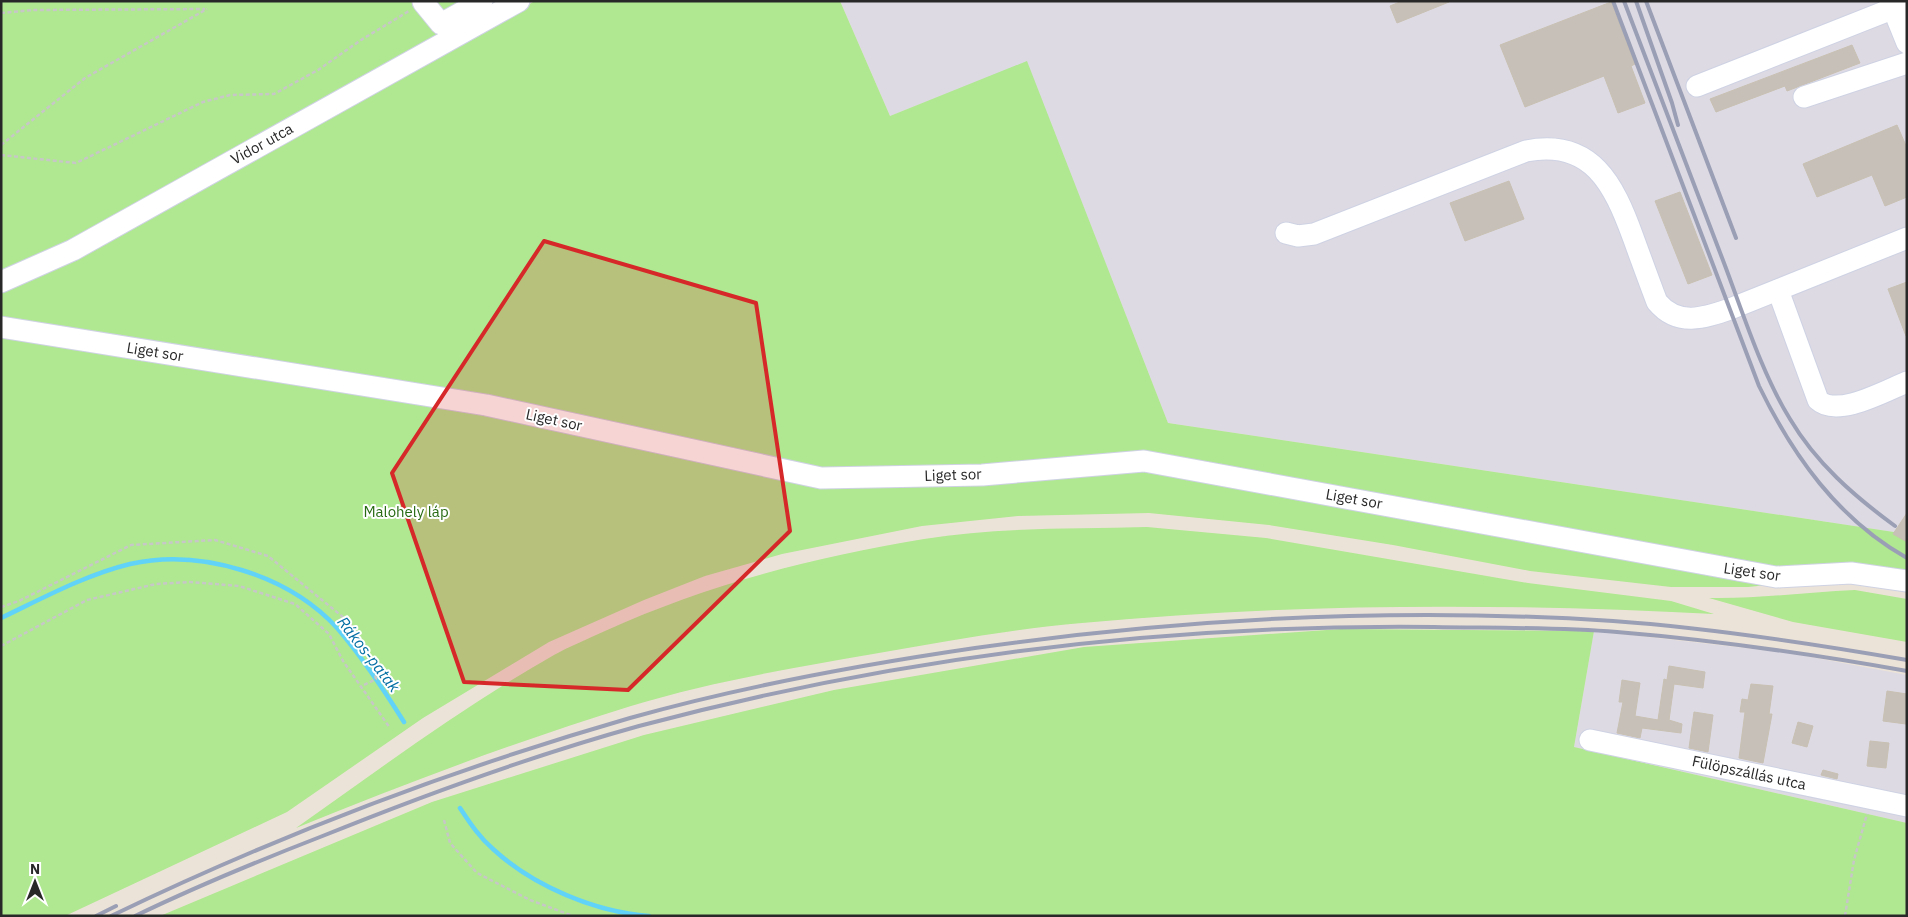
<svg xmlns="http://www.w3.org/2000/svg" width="1908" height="917" viewBox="0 0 1908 917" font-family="'IBM Plex Sans',sans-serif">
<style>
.industrial{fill:#dddae4}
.green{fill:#afe890}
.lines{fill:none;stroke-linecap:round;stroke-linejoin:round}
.stream{stroke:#61d3f8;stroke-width:4.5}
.building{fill:#c7c0b8;stroke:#c8c0b2}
.minor-casing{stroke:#ced2e3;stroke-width:23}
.path{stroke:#c7c7c7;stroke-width:2.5;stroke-dasharray:4 2.5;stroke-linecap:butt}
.minor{stroke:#fff;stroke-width:21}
.rail{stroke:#9b9fb5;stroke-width:4}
.marked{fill:#d62828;fill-opacity:0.2;stroke:#d62828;stroke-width:4;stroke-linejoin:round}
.labels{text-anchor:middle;stroke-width:4;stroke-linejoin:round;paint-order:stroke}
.street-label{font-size:15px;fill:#282828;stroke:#fff}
.park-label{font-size:15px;fill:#276a13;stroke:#fff}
.water-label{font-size:16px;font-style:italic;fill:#026ea3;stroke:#fff}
</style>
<rect width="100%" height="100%" fill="#ece3d8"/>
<g class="industrial">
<polygon points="840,1 1907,1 1907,534 1168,423 1027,62 890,116"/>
<polygon points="1594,631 1789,653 1907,675 1907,823 1574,747"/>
</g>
<g class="green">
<polygon points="1,1 486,1 504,18 535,1 840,1 890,116 1027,61 1168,423 1907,534 1907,586 1805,581 1748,587 1671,587 1530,571 1393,545 1269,525 1149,513 1018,516 922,526 782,554 705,576 644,600 549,642 423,718 287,812 65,916 1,916"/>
<path d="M1147 527 1266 538 1528 583 1671 601 1714 614C1503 603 1292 603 1082 623 1012 629 942 642 873 654 792 668 710 682 631 706 518 741 406 783 296 828 381 768 464 706 554 655 570 646 588 639 605 631 706 585 814 557 924 539 997 527 1073 529 1147 527Z"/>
<path d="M1855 590 1907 599V642L1793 622 1709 598C1758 599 1806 592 1855 590Z"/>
<polygon points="1341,629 1594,631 1574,747 1907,823 1907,916 160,916 432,802 644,735 834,690 1084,647"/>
</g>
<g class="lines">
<g class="stream">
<path d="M1 618C43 598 85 575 130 564 201 548 289 575 338 629 363 658 384 690 404 722"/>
<path d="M460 808C470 823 479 837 493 849 533 886 595 912 649 916"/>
</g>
</g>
<g class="building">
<polygon points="1402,1 1449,1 1449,2 1397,23 1390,6"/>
<polygon points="1611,2 1635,64 1631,66 1645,103 1618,113 1604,76 1525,107 1500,45"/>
<polygon points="1852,45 1860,63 1787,91 1785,86 1716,112 1710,99"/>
<polygon points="1897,125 1907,148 1907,197 1885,206 1872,175 1817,197 1803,164"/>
<polygon points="1509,181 1524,219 1465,241 1450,203"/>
<polygon points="1680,192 1712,275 1688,284 1655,201"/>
<polygon points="1907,282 1907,336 1906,336 1888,289"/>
<polygon points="1907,513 1907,542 1893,534"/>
<polygon points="1669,666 1705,672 1703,688 1674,684 1669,720 1682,724 1681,733 1642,728 1640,738 1617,733 1623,702 1619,702 1622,680 1640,683 1635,716 1658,720 1664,679 1667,680"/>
<polygon points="1751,684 1773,686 1769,714 1772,714 1763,763 1739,758 1745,712 1740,712 1742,699 1748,700"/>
<polygon points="1887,691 1907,694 1906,724 1883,721"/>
<polygon points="1694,712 1713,715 1708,752 1689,748"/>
<polygon points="1798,722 1813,726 1807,747 1792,743"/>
<polygon points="1870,741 1889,743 1886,768 1867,766"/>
<polygon points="1823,770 1838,774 1837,779 1821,775"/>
</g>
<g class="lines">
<defs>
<g id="minor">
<polyline points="1890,1 1907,43"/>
<polyline points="423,2 441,24 482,1"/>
<polyline points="1697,86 1907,3"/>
<polyline points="1804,97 1907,63"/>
<path d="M1286 233 1298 236 1314 234 1526 151C1592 138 1614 185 1633 237 1641 259 1649 281 1657 302 1678 327 1704 318 1730 309L1907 238"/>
<polyline points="1,282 73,250 519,1"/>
<path d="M1778 290 1818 400C1837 418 1885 391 1907 382"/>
<polyline points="1,327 486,405 821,478 982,475 1144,461 1776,577 1851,573 1907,581"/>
<polyline points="1590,740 1907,806"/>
</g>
</defs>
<use href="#minor" class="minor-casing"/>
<g class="path">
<polyline points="1,13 33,10 205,9"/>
<polyline points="1,145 85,78 207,9"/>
<polyline points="1,155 76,163 203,102 230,95 274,94 318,70 361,40 409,11"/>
<polyline points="1,607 19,601 131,545 215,540 268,556 349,622 372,659 376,679 362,686"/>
<polyline points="1,646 87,600 156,584 190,582 239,586 295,604 329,634 343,661 390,728"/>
<polyline points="444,820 450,843 477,873 530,900 573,916"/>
<polyline points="1845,916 1854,860 1867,814"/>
</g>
<use href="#minor" class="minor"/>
<g class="rail">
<path d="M1613 1 1759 386C1793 456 1838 519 1907 558"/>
<path d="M1624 1C1657 88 1690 175 1724 263 1743 313 1762 374 1790 419 1816 463 1854 496 1895 526"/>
<polyline points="1636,1 1672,103 1678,125"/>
<polyline points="1646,1 1736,238"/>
<polyline points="96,916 116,906"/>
<path d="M111 916C277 836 453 769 630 718 743 686 859 665 975 648 1186 618 1400 607 1613 621 1711 628 1809 643 1907 660"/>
<path d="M135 916C195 887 258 861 320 837 424 795 531 756 639 726 898 657 1167 624 1434 627 1495 628 1556 627 1617 632 1714 640 1811 654 1907 671"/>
</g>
</g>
<path class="marked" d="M544 241 756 303 790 531 628 690 464 682 392 473Z"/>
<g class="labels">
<g class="street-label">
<text transform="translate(262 144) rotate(-29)" y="5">Vidor utca</text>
<text transform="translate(155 352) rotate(9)" y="5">Liget sor</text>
<text transform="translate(554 420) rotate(12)" y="5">Liget sor</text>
<text transform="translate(953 475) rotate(-2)" y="5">Liget sor</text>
<text transform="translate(1354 499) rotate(10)" y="5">Liget sor</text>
<text transform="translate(1752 572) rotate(8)" y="5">Liget sor</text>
<text transform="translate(1749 773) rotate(12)" y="5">Fülöpszállás utca</text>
</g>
<g class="park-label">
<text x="406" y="517">Malohely láp</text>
</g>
<g class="water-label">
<text transform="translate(369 654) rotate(52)" y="6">Rákos-patak</text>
</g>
</g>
<rect width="1908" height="917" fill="none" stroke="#282828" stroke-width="5"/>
<g transform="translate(35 882)" stroke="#ffffff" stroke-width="4" paint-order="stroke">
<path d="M0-4L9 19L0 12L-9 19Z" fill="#282828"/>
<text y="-8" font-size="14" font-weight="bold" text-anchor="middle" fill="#282828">N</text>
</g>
</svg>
